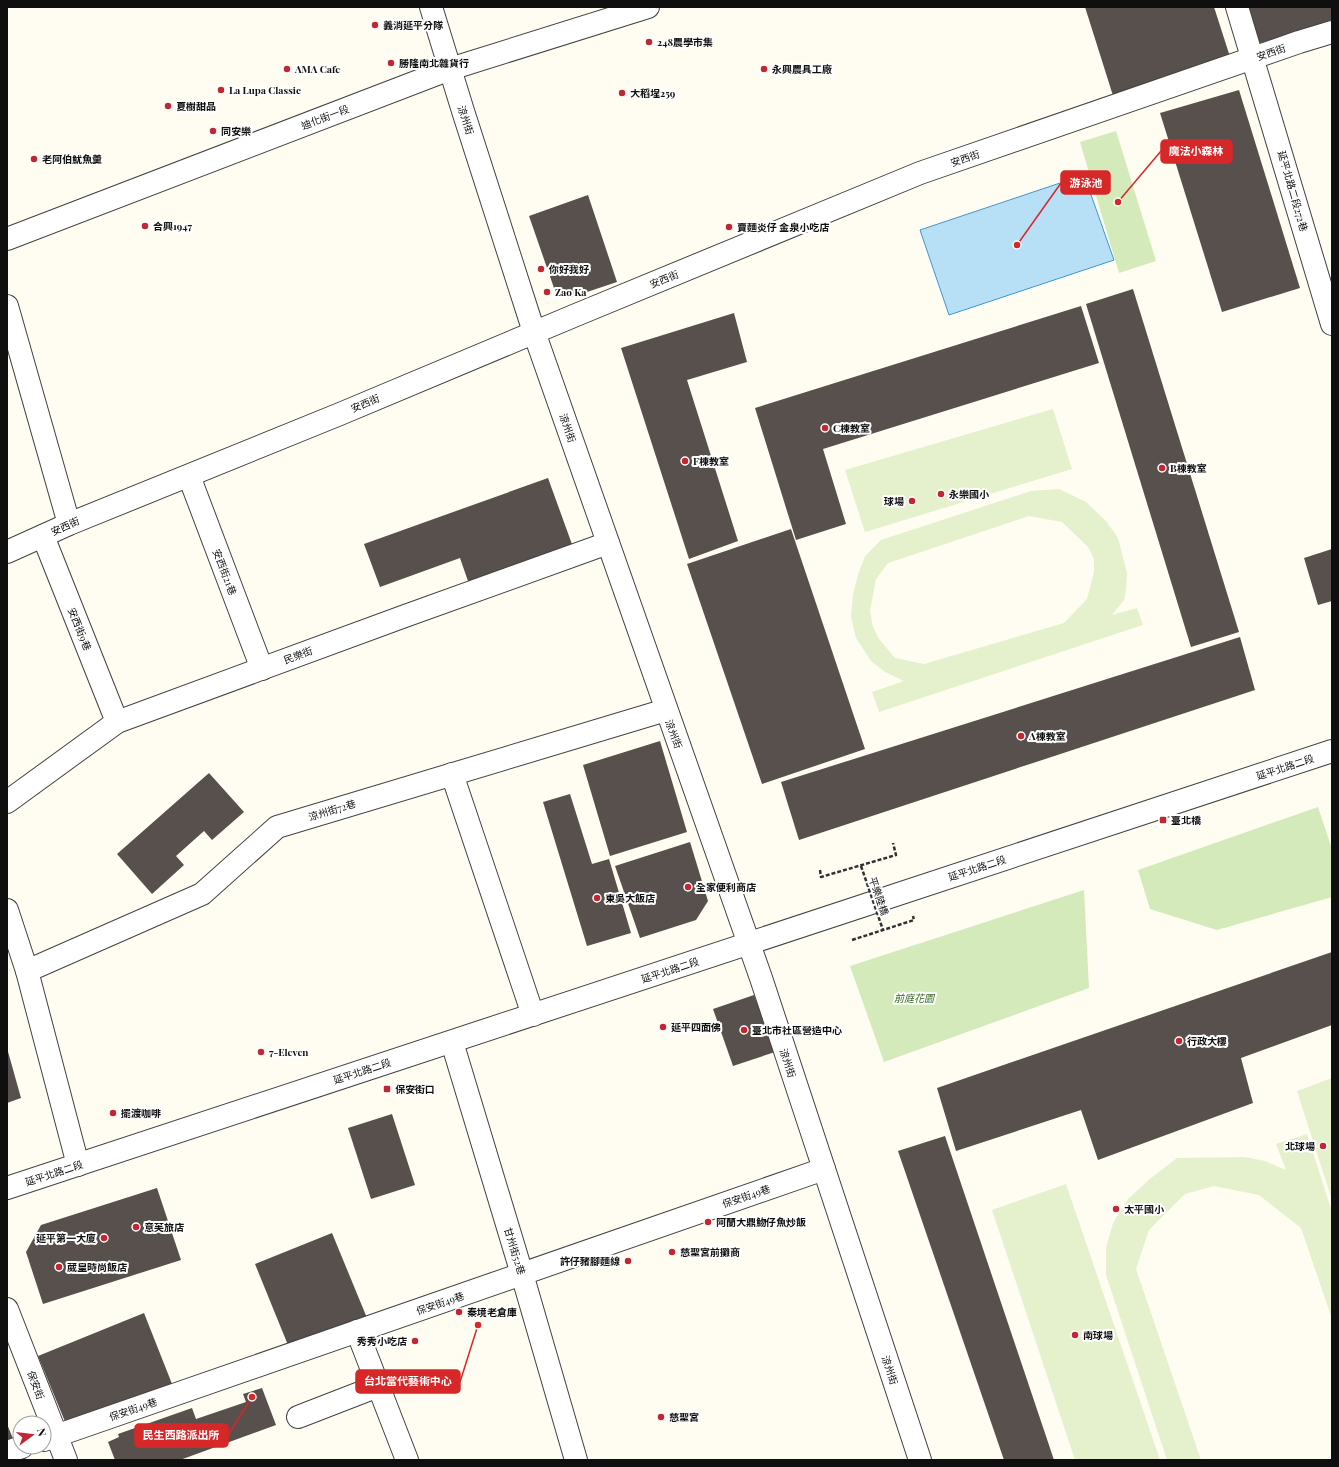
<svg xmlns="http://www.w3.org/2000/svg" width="1339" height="1467" viewBox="0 0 1339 1467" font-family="'Playfair Display','Noto Sans TC',serif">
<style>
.green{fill:#d4eabb}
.pitch{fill:#e5f1cd;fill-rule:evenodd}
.water{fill:#b7e0f6;stroke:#3e97cd}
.building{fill:#58504c}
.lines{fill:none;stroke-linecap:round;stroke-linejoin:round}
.minor-casing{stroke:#424242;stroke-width:24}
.path{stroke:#313131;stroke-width:2.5;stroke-dasharray:4 2;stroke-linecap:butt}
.minor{stroke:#fff;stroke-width:22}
.path-bridge{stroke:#313131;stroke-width:2.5;stroke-dasharray:4 2;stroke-linecap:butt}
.poi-dot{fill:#c02732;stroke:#fff;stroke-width:1.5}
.labels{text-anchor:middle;stroke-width:4;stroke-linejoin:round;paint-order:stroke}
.poi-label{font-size:10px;font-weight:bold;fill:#0f0f0f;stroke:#fff;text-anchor:start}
.street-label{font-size:10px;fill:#0f0f0f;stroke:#fff}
.park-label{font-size:10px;font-style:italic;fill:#30681f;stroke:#fff}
.leader{fill:none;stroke:#d62828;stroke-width:1.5}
.callout-dot{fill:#d62828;stroke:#fff;stroke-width:1.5}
.callout{fill:#d62828;stroke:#d62828;stroke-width:1.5}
.callout-label{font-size:11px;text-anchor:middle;font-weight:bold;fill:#fff}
</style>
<rect width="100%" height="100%" fill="#fffcf2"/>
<g class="green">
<polygon points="1116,131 1156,261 1119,273 1080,142"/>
<polygon points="1318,807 1332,849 1332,897 1217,930 1150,909 1138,870"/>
<polygon points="1084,890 1089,988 884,1062 850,966"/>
</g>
<g class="pitch">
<polygon points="1053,409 1072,469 865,532 845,470"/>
<path d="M1059 489 1086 502 1106 521 1118 538 1127 573 1126 590 1124 600 1112 615 1137 608 1143 625 879 712 872 692 904 681 885 672 871 661 856 638 851 617 853 594 858 575 865 556 881 540 1031 491ZM1029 516 1062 522 1088 547 1094 559V572L1087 599 1064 623 924 664 895 658 879 639 873 627 870 611 876 579 888 563Z"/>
<polygon points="1332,1078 1332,1200 1297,1091"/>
<polygon points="1307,1134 1332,1212 1332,1319 1301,1228 1259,1195 1214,1186 1185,1194 1149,1230 1136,1269 1201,1460 1167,1460 1106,1275 1106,1248 1113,1223 1128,1199 1151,1178 1177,1158 1245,1157 1265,1161 1286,1170 1276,1144"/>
<polygon points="1066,1184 1160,1460 1075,1460 992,1210"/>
</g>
<polygon class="water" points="1084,175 1114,260 949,315 920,230"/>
<g class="building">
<polygon points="1085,7 1214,7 1232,63 1115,102"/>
<polygon points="1245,7 1332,7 1332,20 1257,44"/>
<polygon points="1239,90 1300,288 1222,312 1160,113"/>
<polygon points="588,195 617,282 572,297 554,288 529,216"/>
<polygon points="1133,289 1239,632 1191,647 1086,304"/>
<polygon points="1081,306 1099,363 823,449 846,524 796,540 755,408"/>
<polygon points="734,313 747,362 687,380 738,541 689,559 621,348"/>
<polygon points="548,478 573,547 469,584 460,558 380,587 364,544"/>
<polygon points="791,529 865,749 762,784 687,564"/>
<polygon points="1332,549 1332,601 1318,605 1304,558"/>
<polygon points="1240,637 1255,690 799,840 781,782"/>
<polygon points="660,741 687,832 610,856 583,765"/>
<polygon points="209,773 244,812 212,840 204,831 176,856 184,865 152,894 117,854"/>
<polygon points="570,794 592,864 609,859 631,933 587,946 543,802"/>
<polygon points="690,842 708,901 696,920 640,938 615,866"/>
<polygon points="1332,952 1332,1025 1241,1058 1253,1103 1098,1160 1081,1110 956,1151 937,1088"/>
<polygon points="754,995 775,1052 733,1066 713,1009"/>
<polygon points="7,1048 21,1098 7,1103"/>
<polygon points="392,1114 415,1185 371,1199 348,1128"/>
<polygon points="945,1136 1054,1460 1004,1460 898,1151"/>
<polygon points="157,1188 181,1260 43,1304 26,1252 41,1225"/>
<polygon points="332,1233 367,1318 290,1350 255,1264"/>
<polygon points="144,1313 176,1394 66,1424 38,1356"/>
<polygon points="262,1388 276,1425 180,1460 115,1460 108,1442 119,1437 118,1434 192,1408 196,1419 246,1402 243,1394"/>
<polygon points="7,1424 18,1451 7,1455"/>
</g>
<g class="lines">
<defs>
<g id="minor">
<polyline points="431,7 463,111 534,332 761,978 920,1460"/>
<polyline points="1237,7 1332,324"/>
<polyline points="7,239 450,69 648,7"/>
<polyline points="7,306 69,524"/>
<polyline points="189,476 262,669"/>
<polyline points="43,536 117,722"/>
<polyline points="7,552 69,524 340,414 576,315 920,173 1299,42 1332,32"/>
<polyline points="452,774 533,1015"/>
<polyline points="7,802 117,722 405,616 608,543"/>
<polyline points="7,910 27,971 78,1165"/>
<polyline points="27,971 202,894 277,827 666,710"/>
<polyline points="452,1042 522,1274 576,1460"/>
<polyline points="7,1188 1332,751"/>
<polyline points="7,1309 66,1460"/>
<polyline points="357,1331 407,1460"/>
<polyline points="298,1417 378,1386"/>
<polyline points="44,1440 824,1169"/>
<polyline points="7,1452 22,1447"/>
</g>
</defs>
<use href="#minor" class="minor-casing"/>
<g class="path">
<polyline points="820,870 821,877 896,855 893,843"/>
<polyline points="852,940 914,920 913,916"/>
</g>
<use href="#minor" class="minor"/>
<polyline class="path-bridge" points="861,866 883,930"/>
</g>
<g class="poi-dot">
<circle cx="375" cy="25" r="4"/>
<circle cx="649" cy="42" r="4"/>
<circle cx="391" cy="63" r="4"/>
<circle cx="287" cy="69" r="4"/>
<circle cx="764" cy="69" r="4"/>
<circle cx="221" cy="90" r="4"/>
<circle cx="622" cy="93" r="4"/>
<circle cx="168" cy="106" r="4"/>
<circle cx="213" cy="131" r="4"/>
<circle cx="34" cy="159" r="4"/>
<circle cx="145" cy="226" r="4"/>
<circle cx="729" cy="227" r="4"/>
<circle cx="541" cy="269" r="4"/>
<circle cx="547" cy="292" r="4"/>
<circle cx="825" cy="428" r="4"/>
<circle cx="685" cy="461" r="4"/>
<circle cx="1162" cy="468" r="4"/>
<circle cx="941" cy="494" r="4"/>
<circle cx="912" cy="501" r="4"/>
<circle cx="1021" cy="736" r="4"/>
<rect x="1159" y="816" width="8" height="8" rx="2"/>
<circle cx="688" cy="887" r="4"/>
<circle cx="597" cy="898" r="4"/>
<circle cx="663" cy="1027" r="4"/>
<circle cx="744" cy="1030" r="4"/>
<circle cx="1179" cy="1041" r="4"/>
<circle cx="261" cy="1052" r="4"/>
<rect x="383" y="1085" width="8" height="8" rx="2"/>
<circle cx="113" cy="1113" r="4"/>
<circle cx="1323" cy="1146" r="4"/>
<circle cx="1116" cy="1209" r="4"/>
<circle cx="708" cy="1222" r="4"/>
<circle cx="136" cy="1227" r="4"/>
<circle cx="104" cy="1238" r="4"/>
<circle cx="672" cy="1252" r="4"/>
<circle cx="628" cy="1261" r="4"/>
<circle cx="59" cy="1267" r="4"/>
<circle cx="459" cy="1312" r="4"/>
<circle cx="1075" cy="1335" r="4"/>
<circle cx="415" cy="1341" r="4"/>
<circle cx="661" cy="1417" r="4"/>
</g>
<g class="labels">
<g class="poi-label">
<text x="383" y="29">義消延平分隊</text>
<text x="657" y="46">248農學市集</text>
<text x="399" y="67">勝隆南北雜貨行</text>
<text x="295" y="73">AMA Cafe</text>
<text x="772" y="73">永興農具工廠</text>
<text x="229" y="94">La Lupa Classic</text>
<text x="630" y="97">大稻埕259</text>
<text x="176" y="110">夏樹甜品</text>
<text x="221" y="135">同安樂</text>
<text x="42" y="163">老阿伯魷魚羹</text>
<text x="153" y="230">合興1947</text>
<text x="737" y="231">賣麵炎仔 金泉小吃店</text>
<text x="549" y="273">你好我好</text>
<text x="555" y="296">Zao Ka</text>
<text x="833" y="432">C棟教室</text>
<text x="693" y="465">F棟教室</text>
<text x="1170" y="472">B棟教室</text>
<text x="949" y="498">永樂國小</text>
<text x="904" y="505" text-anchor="end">球場</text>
<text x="1029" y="740">A棟教室</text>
<text x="1171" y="824">臺北橋</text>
<text x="696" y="891">全家便利商店</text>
<text x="605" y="902">東吳大飯店</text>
<text x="671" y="1031">延平四面佛</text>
<text x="752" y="1034">臺北市社區營造中心</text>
<text x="1187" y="1045">行政大樓</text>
<text x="269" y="1056">7-Eleven</text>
<text x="395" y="1093">保安街口</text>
<text x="121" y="1117">擺渡咖啡</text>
<text x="1315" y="1150" text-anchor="end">北球場</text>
<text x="1124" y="1213">太平國小</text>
<text x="716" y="1226">阿蘭大鼎魩仔魚炒飯</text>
<text x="144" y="1231">意芙旅店</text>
<text x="96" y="1242" text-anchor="end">延平第一大廈</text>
<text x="680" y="1256">慈聖宮前攤商</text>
<text x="620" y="1265" text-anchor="end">許仔豬腳麵線</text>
<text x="67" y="1271">葳皇時尚飯店</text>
<text x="467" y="1316">秦境老倉庫</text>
<text x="1083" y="1339">南球場</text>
<text x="407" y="1345" text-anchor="end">秀秀小吃店</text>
<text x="669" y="1421">慈聖宮</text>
</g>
<g class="street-label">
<text transform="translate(1271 52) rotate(-19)" y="4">安西街</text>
<text transform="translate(325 117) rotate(-21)" y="4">迪化街一段</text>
<text transform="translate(466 120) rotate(72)" y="4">涼州街</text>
<text transform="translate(965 158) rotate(-19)" y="4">安西街</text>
<text transform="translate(1293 191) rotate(74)" y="4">延平北路二段272巷</text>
<text transform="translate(664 279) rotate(-22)" y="4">安西街</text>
<text transform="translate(365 403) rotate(-23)" y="4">安西街</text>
<text transform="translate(568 428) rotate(71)" y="4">涼州街</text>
<text transform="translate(65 526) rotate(-24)" y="4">安西街</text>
<text transform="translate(225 572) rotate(69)" y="4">安西街21巷</text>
<text transform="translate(80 629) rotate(68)" y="4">安西街9巷</text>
<text transform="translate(298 655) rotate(-20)" y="4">民樂街</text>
<text transform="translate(674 734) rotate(70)" y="4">涼州街</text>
<text transform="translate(1285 767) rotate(-18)" y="4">延平北路二段</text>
<text transform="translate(332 810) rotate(-17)" y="4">涼州街72巷</text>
<text transform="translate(977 868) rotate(-18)" y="4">延平北路二段</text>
<text transform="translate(879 896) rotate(71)" y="4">平樂陸橋</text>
<text transform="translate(670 970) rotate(-18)" y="4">延平北路二段</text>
<text transform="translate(788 1063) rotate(72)" y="4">涼州街</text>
<text transform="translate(362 1071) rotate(-18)" y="4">延平北路二段</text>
<text transform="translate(54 1173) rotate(-18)" y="4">延平北路二段</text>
<text transform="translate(746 1196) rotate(-19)" y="4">保安街49巷</text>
<text transform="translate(515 1251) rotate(73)" y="4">甘州街52巷</text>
<text transform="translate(440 1303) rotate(-19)" y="4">保安街49巷</text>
<text transform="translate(890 1370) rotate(72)" y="4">涼州街</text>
<text transform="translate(36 1385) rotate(69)" y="4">保安街</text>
<text transform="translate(133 1409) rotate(-19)" y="4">保安街49巷</text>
</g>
<g class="park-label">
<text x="914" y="1002">前庭花園</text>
</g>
</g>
<path class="leader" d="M1118 202L1161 151M1017 245L1061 183M478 1325L460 1382M252 1397L228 1435"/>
<g class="callout-dot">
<circle cx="1118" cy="202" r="4"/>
<circle cx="1017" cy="245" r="4"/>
<circle cx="478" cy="1325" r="4"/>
<circle cx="252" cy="1397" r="4"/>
</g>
<g class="callout">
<rect x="1161" y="140" width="71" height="23" rx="4"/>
<rect x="1061" y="171" width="49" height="23" rx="4"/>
<rect x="356" y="1370" width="104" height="23" rx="4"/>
<rect x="135" y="1424" width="93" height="23" rx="4"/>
</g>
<g class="callout-label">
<text x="1196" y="155">魔法小森林</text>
<text x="1086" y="187">游泳池</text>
<text x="408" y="1385">台北當代藝術中心</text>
<text x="181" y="1439">民生西路派出所</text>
</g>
<rect width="1339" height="1467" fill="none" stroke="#0f0f0f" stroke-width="16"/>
<g transform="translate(32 1435) rotate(75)"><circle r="19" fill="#ffffff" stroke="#9f9f9f"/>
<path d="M0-3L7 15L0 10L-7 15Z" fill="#c02732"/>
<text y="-6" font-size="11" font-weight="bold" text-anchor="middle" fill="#0f0f0f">N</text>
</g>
</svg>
